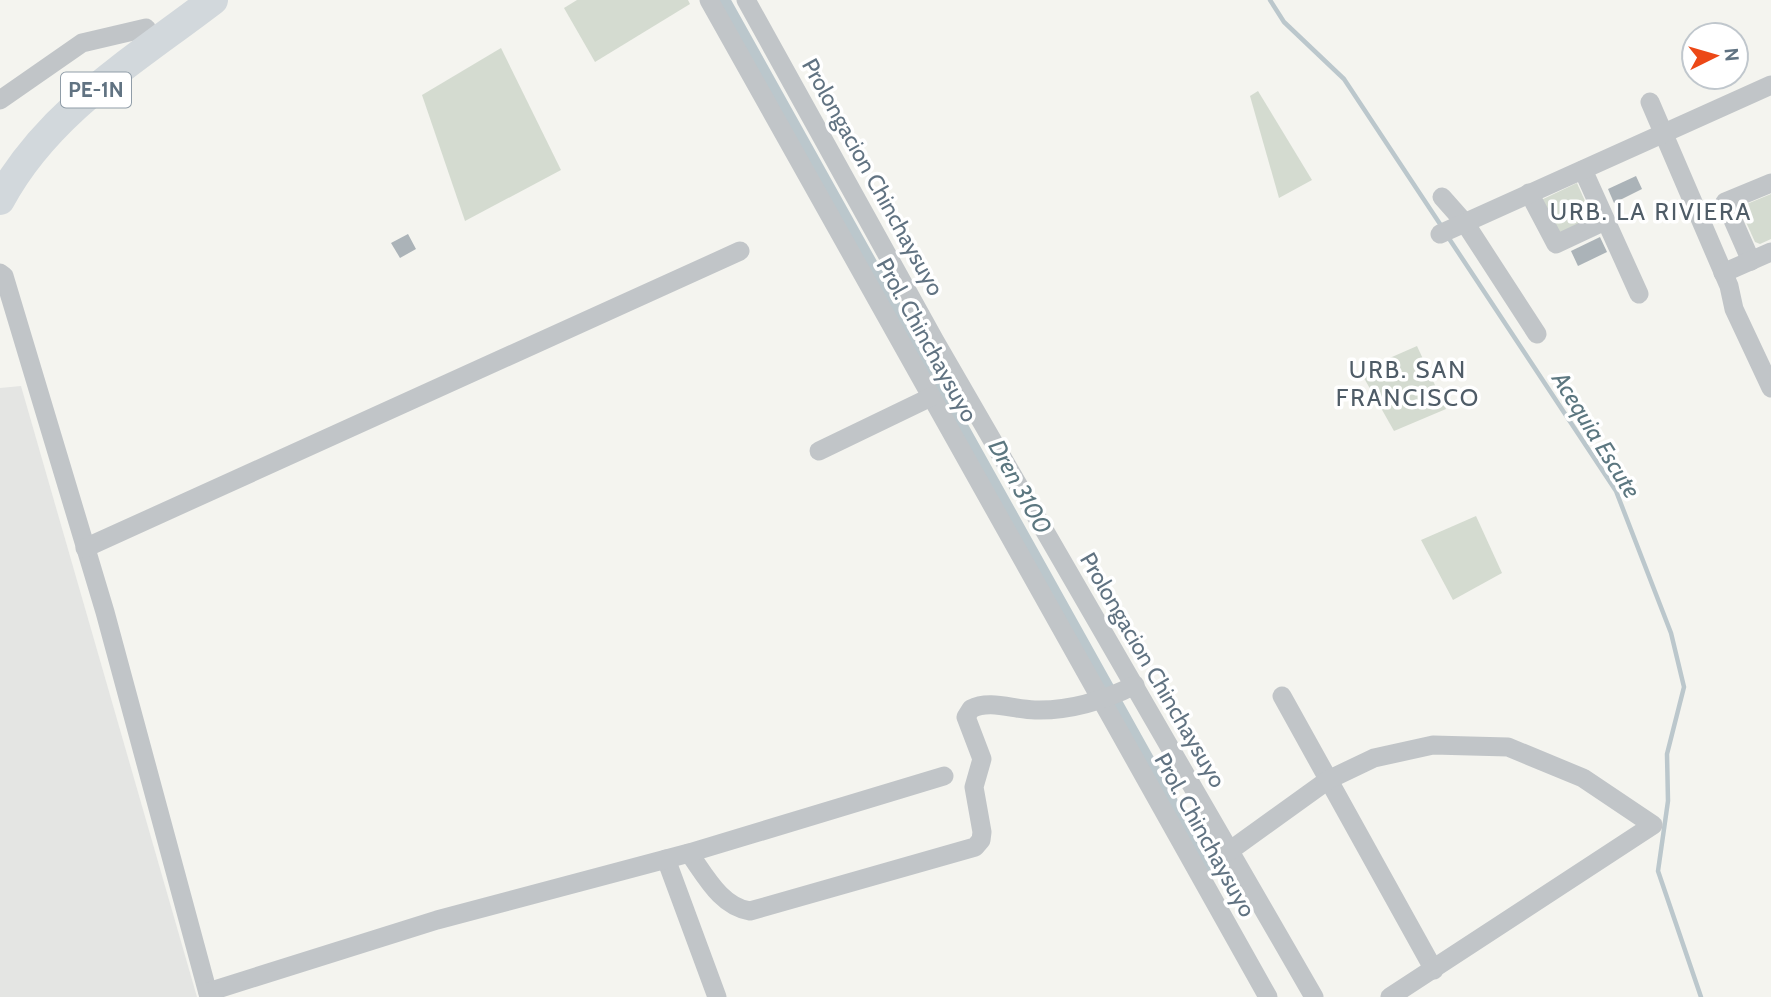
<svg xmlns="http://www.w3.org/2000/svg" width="1771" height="997" viewBox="0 0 1771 997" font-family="Cabin,sans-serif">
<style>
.built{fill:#e4e5e3}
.green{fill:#d4dbd0}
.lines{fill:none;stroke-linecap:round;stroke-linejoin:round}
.stream{stroke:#bbc7cc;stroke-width:4.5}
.canal{stroke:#bbc7cc;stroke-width:16}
.building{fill:#abb3b8}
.minor{stroke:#c1c5c8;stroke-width:19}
.highway{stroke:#d2d8dc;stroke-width:30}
.labels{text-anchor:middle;stroke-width:7;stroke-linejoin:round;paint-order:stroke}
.shield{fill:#fff;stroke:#909da8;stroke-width:2}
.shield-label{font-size:21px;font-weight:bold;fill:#617382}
.street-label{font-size:23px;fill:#617382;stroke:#fff}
.neighbourhood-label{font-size:24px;letter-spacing:2px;fill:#4f5c67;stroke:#fff}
.water-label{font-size:24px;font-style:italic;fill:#5c7780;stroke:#fff}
</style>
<rect width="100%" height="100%" fill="#f4f4ef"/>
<polygon class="built" points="21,386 197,997 0,997 0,388"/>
<g class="green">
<polygon points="577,0 688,0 690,4 595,62 564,8"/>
<polygon points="501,48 561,170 465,221 422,95"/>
<polygon points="1258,91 1312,180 1279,198 1250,96"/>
<polygon points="1577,183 1593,219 1561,234 1539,201"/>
<polygon points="1771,194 1771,239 1760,244 1755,242 1741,211 1742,206"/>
<polygon points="1417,346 1446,409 1394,431 1360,371"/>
<polygon points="1476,516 1502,573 1453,600 1421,540"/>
</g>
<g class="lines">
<g class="stream">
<polyline points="1270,0 1284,22 1344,79 1442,227"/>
<polyline points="1448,237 1616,491 1671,633 1684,687 1667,754 1668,801 1658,871 1701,997"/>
</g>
<polyline class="canal" points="722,0 1206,867"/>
</g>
<g class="building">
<polygon points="1636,176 1642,189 1614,203 1608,189"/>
<polygon points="408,234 416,249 400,258 391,243"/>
<polygon points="1600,237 1607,252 1578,266 1571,251"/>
</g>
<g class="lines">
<g class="minor">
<polyline points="709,0 1268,997"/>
<polyline points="746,0 935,341 1314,997"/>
<polyline points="0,100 82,43 146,28"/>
<polyline points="1650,102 1729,286 1734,309 1771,388"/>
<polyline points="1583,170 1639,294"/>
<polyline points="1529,193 1556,244 1605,221"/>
<polyline points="1442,197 1465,223 1537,334"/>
<polyline points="1440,234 1771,85"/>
<polyline points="1751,261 1725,202 1771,183"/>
<polyline points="0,273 4,276 105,612 209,997"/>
<polyline points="1723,273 1771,252"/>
<polyline points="819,451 931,397"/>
<polyline points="85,548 740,251"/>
<polyline points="1282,696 1434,970"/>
<polyline points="1228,852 1328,780 1374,758 1433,745 1508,747 1583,778 1653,825 1390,997"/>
<path d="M689 853C705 875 721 907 750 911L975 847 981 840 982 832 974 787 982 759 966 717 971 709C990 699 1014 710 1035 710 1071 711 1103 701 1135 685"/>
<polyline points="666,859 717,997"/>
<polyline points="208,992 437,920 689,853 944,776"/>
</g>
<path class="highway" d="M0 200C47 112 136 59 213 0"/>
</g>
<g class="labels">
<rect class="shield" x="61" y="72.5" width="70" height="35" rx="5"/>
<g class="shield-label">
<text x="96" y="97">PE-1N</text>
</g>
<g class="street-label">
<text transform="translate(873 177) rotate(61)" y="8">Prolongacion Chinchaysuyo</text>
<text transform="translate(927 340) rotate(61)" y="8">Prol. Chinchaysuyo</text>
<text transform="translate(1153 670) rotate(60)" y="8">Prolongacion Chinchaysuyo</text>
<text transform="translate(1205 835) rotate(61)" y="8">Prol. Chinchaysuyo</text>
</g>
<g class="neighbourhood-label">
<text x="1651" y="220">URB. LA RIVIERA</text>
<text x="1408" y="378">URB. SAN<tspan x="1408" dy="28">FRANCISCO</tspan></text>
</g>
<g class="water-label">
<text transform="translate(1596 435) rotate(58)" y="8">Acequia Escute</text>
<text transform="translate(1020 487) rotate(61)" y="8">Dren 3100</text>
</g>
</g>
<g transform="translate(1715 56) rotate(85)"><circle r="33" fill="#ffffff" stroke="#c0c7cd" stroke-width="2"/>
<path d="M0-5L12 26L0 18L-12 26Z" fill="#ec4817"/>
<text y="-10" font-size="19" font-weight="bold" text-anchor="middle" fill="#617382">N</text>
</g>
</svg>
